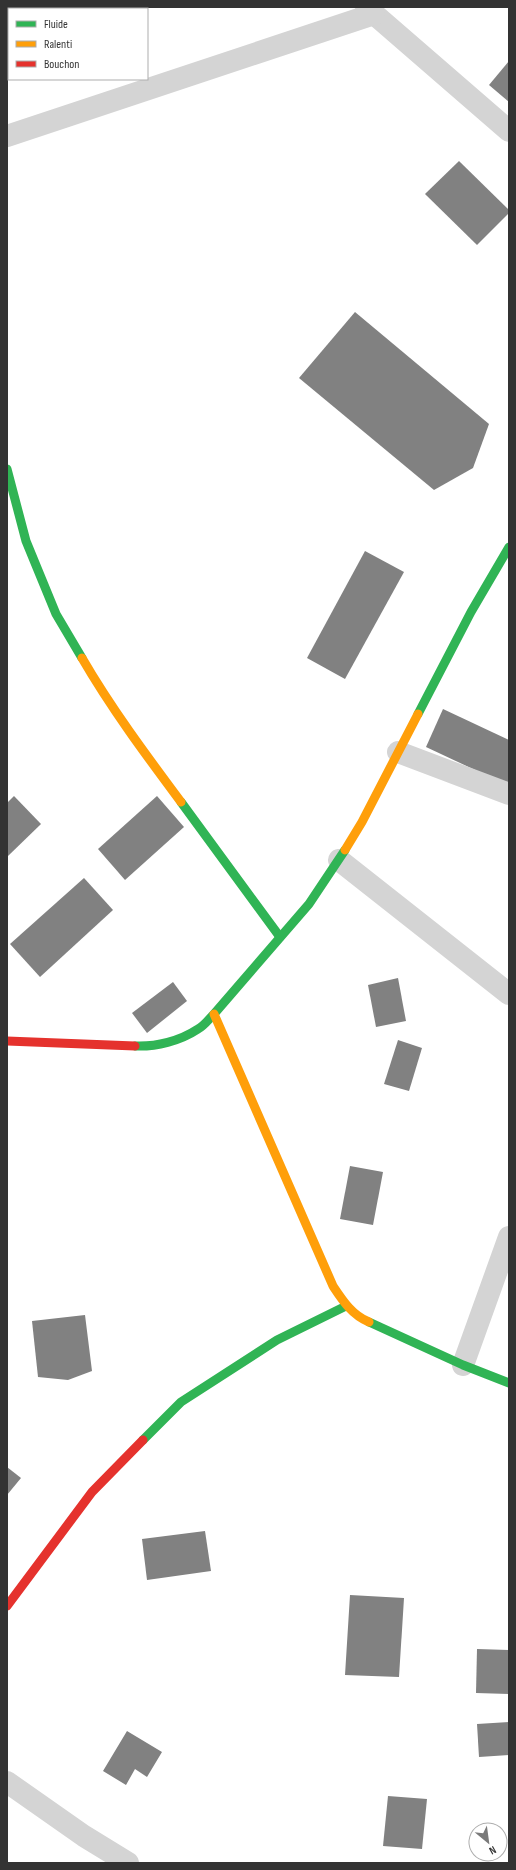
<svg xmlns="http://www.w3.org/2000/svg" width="516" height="1870" viewBox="0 0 516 1870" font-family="'Sofia Sans Condensed',sans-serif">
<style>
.building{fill:#818181}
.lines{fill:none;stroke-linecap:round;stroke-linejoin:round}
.street{stroke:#d4d4d4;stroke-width:22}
.fast{stroke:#30b455;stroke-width:9}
.slow{stroke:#ff9f0a;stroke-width:9}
.jam{stroke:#e5322d;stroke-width:9}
</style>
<rect width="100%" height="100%" fill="#fff"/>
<g class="building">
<rect x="7" y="20" width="2" height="44"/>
<polygon points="509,61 509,102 489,85"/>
<polygon points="459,161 509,210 509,213 477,245 425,194"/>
<polygon points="355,312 489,424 473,468 434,490 299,378"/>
<polygon points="365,551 404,572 345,679 307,658"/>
<polygon points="443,709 509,740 509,780 507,785 426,747"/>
<polygon points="14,796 41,824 7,857 7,803"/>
<polygon points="157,796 184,827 125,880 98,849"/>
<polygon points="84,878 113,910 40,977 10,944"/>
<polygon points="398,978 406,1021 376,1027 368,985"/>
<polygon points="173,982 187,1001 147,1033 132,1013"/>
<polygon points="398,1040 422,1048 409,1091 384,1084"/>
<polygon points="350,1166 383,1172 373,1225 340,1219"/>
<polygon points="85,1315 92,1371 68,1380 38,1377 32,1321"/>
<polygon points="7,1467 21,1478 7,1495"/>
<polygon points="205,1531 211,1571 147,1580 142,1539"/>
<polygon points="350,1595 404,1598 399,1677 345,1675"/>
<polygon points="477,1649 509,1650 509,1694 476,1693"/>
<polygon points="509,1722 509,1755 479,1757 477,1724"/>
<polygon points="127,1731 162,1752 147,1777 135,1769 126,1785 103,1771"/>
<polygon points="388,1796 427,1799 422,1849 383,1846"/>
</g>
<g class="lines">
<g class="street">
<polyline points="366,7 509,131"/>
<polyline points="7,136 374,14"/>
<polyline points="398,752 509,794"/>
<polyline points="339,860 509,994"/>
<polyline points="463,1365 509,1237"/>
<polyline points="7,1782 84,1836 128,1863"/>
</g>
<g class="fast">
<polyline points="7,469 26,541 56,614 82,658"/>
<polyline points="418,714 471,612 509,547"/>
<polyline points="181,802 280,937"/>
<path d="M135 1046C156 1047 180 1041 198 1029 204 1026 209 1019 214 1014L309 904 345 850"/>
<polyline points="369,1322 463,1365 509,1383"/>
<polyline points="143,1440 181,1402 277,1340 346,1306"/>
</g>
<g class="slow">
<path d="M82 658C111 708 146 755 181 802"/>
<polyline points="345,850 362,822 418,714"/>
<path d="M214 1014 333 1286C343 1301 352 1315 369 1322"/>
</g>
<g class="jam">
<polyline points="7,1041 135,1046"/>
<polyline points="7,1606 92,1492 143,1440"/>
</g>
</g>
<rect width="516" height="1870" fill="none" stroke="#333333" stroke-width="16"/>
<rect x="8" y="8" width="140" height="72" fill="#ffffff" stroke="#adadad"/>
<rect x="16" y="21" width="20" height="6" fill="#30b455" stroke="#adadad"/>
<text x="44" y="28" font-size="12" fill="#333333">Fluide</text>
<rect x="16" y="41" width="20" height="6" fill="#ff9f0a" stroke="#adadad"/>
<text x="44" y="48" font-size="12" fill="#333333">Ralenti</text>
<rect x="16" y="61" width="20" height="6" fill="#e5322d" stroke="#adadad"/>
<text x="44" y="68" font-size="12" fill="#333333">Bouchon</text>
<g transform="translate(488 1842) rotate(151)"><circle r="19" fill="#ffffff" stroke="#adadad"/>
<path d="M0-3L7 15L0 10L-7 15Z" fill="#7a7a7a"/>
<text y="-6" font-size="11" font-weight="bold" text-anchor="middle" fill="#333333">N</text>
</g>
</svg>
